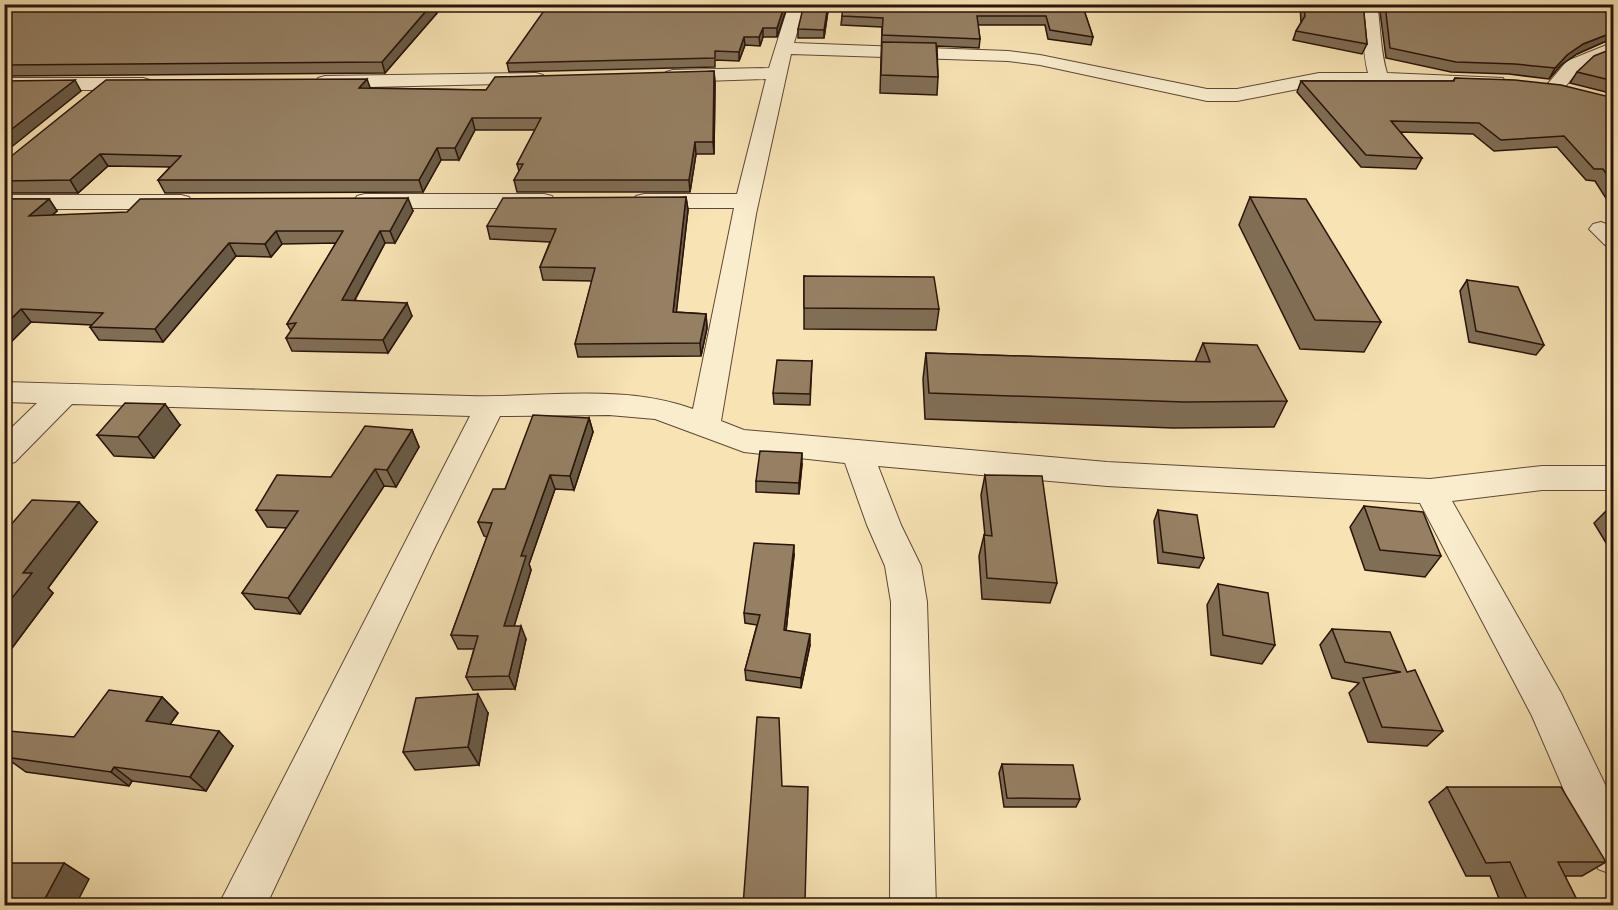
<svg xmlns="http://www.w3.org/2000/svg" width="1618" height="910" viewBox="0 0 1618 910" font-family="'Gentium Book Plus',serif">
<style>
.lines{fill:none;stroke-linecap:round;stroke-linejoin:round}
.street-casing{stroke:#5e4835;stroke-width:2}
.street{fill:#faedce;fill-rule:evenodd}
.wall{fill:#806e55;stroke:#2b140b;stroke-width:1.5}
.shaded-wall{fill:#685a45;stroke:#2b140b;stroke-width:1.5}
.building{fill:#958063;stroke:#2b140b;stroke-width:1.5}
</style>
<rect width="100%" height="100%" fill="#f7e3b4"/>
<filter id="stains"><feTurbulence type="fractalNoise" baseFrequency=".00333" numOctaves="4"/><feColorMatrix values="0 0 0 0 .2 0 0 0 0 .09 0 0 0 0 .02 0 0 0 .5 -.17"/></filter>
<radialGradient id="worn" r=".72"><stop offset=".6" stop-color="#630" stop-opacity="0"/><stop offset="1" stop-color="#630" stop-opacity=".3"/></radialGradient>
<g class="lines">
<defs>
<g id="street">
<path d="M789 4H805L794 43 1008 51 1040 55 1207 89H1237L1319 73H1368C1362 50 1364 28 1361 4H1377C1381 28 1380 50 1387 73L1503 78 1505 82 1503 86 1496 88 1379 84 1319 85 1237 101H1207L1040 65 1008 61 791 54 756 214 721 421 744 430 1107 462 1430 479 1542 466H1614V490H1542L1452 501 1561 693 1614 803V875L1598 869 1532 716 1420 503 1107 486 878 466 901 525 921 566 927 602 936 906H890L891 602 885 566 867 525 845 463 744 452 655 419 609 415 500 416 434 549 266 906H218L470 416 72 404 15 462 4 465V435L37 403 4 402V382C159 386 313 392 468 396 542 398 622 383 693 409L734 208H644L636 206 633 201 636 196 644 194H737L766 79 673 82 666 80 664 76 666 72 673 70 769 68Z"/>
<polygon points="1614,42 1614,53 1580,68 1562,91 1548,91 1545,87 1567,61"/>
<polygon points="536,73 543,75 545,79 543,83 325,88 318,86 316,82 318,78 325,76"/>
<polygon points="4,78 143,78 150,80 152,84 150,88 143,90 4,90"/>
<polygon points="365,194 544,194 552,196 555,201 552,206 544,208 365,208 357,206 354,201 357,196"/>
<polygon points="4,195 181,195 189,197 192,202 189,207 181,209 4,209"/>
<polygon points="1601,222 1614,227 1614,247 1605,245 1589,229 1593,224"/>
</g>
</defs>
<use href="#street" class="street-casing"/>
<use href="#street" class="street"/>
</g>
<g class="wall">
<polygon points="4,4 434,4 437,13 385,73 4,76"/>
<polygon points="648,4 788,4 777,37 763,37 760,46 745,45 739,61 715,60 715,67 509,72 507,63 648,7"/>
<polygon points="829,4 824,38 798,38 798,29"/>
<polygon points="1082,4 1093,37 1091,45 1048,39 1045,25 978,25 980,39 979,48 937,46 938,77 937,95 880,93 882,27 841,25 842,16"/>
<polygon points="1300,4 1363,4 1367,44 1362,54 1293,40 1296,31 1301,23"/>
<polygon points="1379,4 1614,4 1614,40 1604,42 1577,54 1561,65 1549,79 1509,74 1451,72 1386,58"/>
<polygon points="1614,48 1614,94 1570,83 1577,72"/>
<polygon points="714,71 715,83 714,154 696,154 690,192 517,192 514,180 519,171 517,164 535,130 475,130 459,160 441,160 423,192 165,193 158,180 170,167 108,166 78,193 4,193 4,162 371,88 486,90"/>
<polygon points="1455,78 1614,98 1614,203 1609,203 1595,181 1586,180 1557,147 1494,151 1473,134 1400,132 1422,158 1416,169 1361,167 1297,92 1301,81 1453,81"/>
<polygon points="686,197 688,210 676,312 706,314 707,328 701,356 578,357 575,344 592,281 543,280 540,267 550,242 490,239 487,226"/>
<polygon points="1250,197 1381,322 1364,352 1300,349 1239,225"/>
<polygon points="4,199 49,199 57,211 52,215 413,211 395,243 385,243 355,300 412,316 388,353 292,351 286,338 291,331 287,324 336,243 282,244 271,257 236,256 163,342 99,340 90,327 92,325 31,322 7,346 4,346"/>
<polygon points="804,276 939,309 936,330 804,329"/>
<polygon points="1467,280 1544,345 1536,355 1469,342 1460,291"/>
<polygon points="1203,343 1287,401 1274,427 1173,428 925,419 923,379 926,353 1195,362"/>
<polygon points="812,361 810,405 774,404 773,393"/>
<polygon points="589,418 593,432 574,490 555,489 529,564 531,570 514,626 526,639 515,689 473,690 466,677 474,649 458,649 451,635 487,537 484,536 478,522 505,489"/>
<polygon points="180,425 154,458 114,456 97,435"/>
<polygon points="412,430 419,447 396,487 384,486 300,614 255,609 242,593 287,528 267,527 256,510 331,477"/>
<polygon points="802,464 799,494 756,492 756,481"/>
<polygon points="985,475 1057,583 1050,603 982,599 979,556 984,535 985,536 981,495"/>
<polygon points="1614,503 1614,556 1594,523"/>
<polygon points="1364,506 1441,556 1425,577 1365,570 1350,527"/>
<polygon points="1158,510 1204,558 1199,568 1158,563 1154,521"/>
<polygon points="97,522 48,588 53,593 12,648 4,648 4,533"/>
<polygon points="794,555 786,631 810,645 801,688 746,680 745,670 757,625 745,623 744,613"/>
<polygon points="1218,584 1275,645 1262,664 1211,655 1207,605"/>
<polygon points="1332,629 1407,672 1443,731 1427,746 1368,742 1349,693 1359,683 1332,678 1320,645"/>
<polygon points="162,697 178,713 170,724 233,746 206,791 132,781 129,786 26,772 5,757 74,737"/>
<polygon points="488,713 479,765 415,770 403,752"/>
<polygon points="1002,764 1080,799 1076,807 1004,807 999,773"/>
<polygon points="1447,787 1606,862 1582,876 1565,876 1580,906 1502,906 1490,876 1466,876 1429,802"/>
</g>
<g class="shaded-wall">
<polygon points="432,4 434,4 437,13 385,73 382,62"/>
<polygon points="785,4 788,4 777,37 777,28"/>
<polygon points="828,4 829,4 824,38 824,30"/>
<polygon points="763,28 763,37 760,46 759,37"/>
<polygon points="1614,32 1613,40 1604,42 1577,54 1561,65 1549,79 1555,68 1567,55 1583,44"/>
<polygon points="744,37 745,45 739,61 739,52"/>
<polygon points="714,71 715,83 714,154 713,142"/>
<polygon points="367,79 371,90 359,88"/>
<polygon points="75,80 81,91 4,153 4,135"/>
<polygon points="472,118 475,130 459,160 455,148"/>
<polygon points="695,142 696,154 690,192 689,180"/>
<polygon points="437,148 441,160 423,192 419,180"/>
<polygon points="100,154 108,166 78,193 70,180"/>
<polygon points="686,197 688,210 675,325 673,312"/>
<polygon points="408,198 413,211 395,243 390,231"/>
<polygon points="49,199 57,211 37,228 29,216"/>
<polygon points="276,231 282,244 271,257 265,244"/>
<polygon points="380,231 385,243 348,312 342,300"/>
<polygon points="229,243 236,256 163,342 155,329"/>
<polygon points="407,303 412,316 388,353 383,340"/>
<polygon points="21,309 31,322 7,346 4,343 4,326"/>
<polygon points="706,314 707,328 701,356 700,343"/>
<polygon points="165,404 180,425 154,458 138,437"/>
<polygon points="589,418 593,432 574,490 570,476"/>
<polygon points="412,430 419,447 396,487 387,470"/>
<polygon points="802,453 802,464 799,494 799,483"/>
<polygon points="375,469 384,486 300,614 288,598"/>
<polygon points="550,475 555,489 529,564 531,570 510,640 504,626 521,556"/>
<polygon points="79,502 97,522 48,588 53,593 12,648 4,642 4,608 23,573"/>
<polygon points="794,545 794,555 785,641 784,630"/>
<polygon points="521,626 526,639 515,689 509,676"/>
<polygon points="810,634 810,645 801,688 801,678"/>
<polygon points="478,694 488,713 479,765 468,747"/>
<polygon points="162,697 178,713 162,736 146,721"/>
<polygon points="219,731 233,746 206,791 190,777"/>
<polygon points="114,767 132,781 129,786 111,772"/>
<polygon points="64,863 89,879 75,906 41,906"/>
</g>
<g class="building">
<polygon points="4,4 432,4 382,62 4,65"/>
<polygon points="648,4 785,4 777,28 763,28 759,37 744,37 739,52 715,51 715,58 507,63 548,5 648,7"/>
<polygon points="804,4 828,4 824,30 798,29"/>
<polygon points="843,4 1082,4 1093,37 1050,30 1046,16 977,16 980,39 882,35 883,18 842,16"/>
<polygon points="1304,4 1363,4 1367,44 1296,31 1305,16"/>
<polygon points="1385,4 1614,4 1614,32 1583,44 1567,55 1555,68 1515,64 1456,62 1390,48"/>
<polygon points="882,42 936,43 938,77 881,75"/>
<polygon points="1614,48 1614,81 1577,72 1594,56"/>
<polygon points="714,71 713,142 695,142 689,180 514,180 523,164 517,164 541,118 472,118 455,148 437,148 419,180 158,180 181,156 100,154 70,180 4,181 4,162 106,80 367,79 359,88 486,90 495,77"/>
<polygon points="1455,78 1515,80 1561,85 1614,98 1614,185 1603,169 1594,169 1564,136 1501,140 1479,123 1391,121 1422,158 1366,155 1301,81 1454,81"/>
<polygon points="75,80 4,135 4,81"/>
<polygon points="686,197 673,312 706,314 700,343 575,344 595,268 540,267 556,229 487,226 503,198"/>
<polygon points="1250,197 1306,199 1381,322 1315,320"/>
<polygon points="408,198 390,231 380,231 342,300 407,303 383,340 286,338 296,323 287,324 343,231 276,231 265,244 229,243 155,329 90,327 103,313 21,309 4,326 4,199 49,199 29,216 127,212 140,199"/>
<polygon points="804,276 934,277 939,309 804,308"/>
<polygon points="1467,280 1518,287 1544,345 1476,331"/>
<polygon points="1203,343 1257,345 1287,401 1184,402 929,393 926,353 1210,362"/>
<polygon points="777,360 812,361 810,394 773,393"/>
<polygon points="125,403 165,404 138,437 97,435"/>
<polygon points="533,415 589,418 570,476 550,475 521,556 526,556 504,626 521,626 509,676 466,677 478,636 451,635 492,523 478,522 493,489 505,489"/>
<polygon points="365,426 412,430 387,470 375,469 288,598 242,593 298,511 256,510 277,475 331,477"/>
<polygon points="760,451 802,453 799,483 756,481"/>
<polygon points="985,475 1042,476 1057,583 987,578 984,535 992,536"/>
<polygon points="32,500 79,502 23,573 32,573 4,608 4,533"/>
<polygon points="1364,506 1423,512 1441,556 1380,550"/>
<polygon points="1158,510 1197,515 1204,558 1163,552"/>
<polygon points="754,543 794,545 784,630 810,634 801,678 745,670 760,615 744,613"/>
<polygon points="1218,584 1268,593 1275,645 1223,635"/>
<polygon points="1332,629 1390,632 1407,672 1415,670 1443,731 1382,727 1363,678 1401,672 1345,662"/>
<polygon points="109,690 162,697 146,721 219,731 190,777 114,767 111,772 5,757 9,731 74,737"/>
<polygon points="478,694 468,747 403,752 416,698"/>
<polygon points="757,717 779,718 782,786 808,787 805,902 819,902 819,906 743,906"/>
<polygon points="1002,764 1073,765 1080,799 1007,798"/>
<polygon points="1447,787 1561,787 1606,862 1558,862 1580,906 1530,906 1510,862 1486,863"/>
<polygon points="4,863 64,863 41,906 4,906"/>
<polygon points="1297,901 1299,906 1260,906 1259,904"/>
</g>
<rect width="1618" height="910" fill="none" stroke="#f7e3b4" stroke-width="24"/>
<rect x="6" y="6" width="1606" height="898" fill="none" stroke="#2b140b" stroke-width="3"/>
<rect x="12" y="12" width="1594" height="886" fill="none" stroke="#2b140b" stroke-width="1.5"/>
<rect width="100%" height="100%" filter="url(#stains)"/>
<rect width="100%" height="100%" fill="url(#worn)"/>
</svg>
